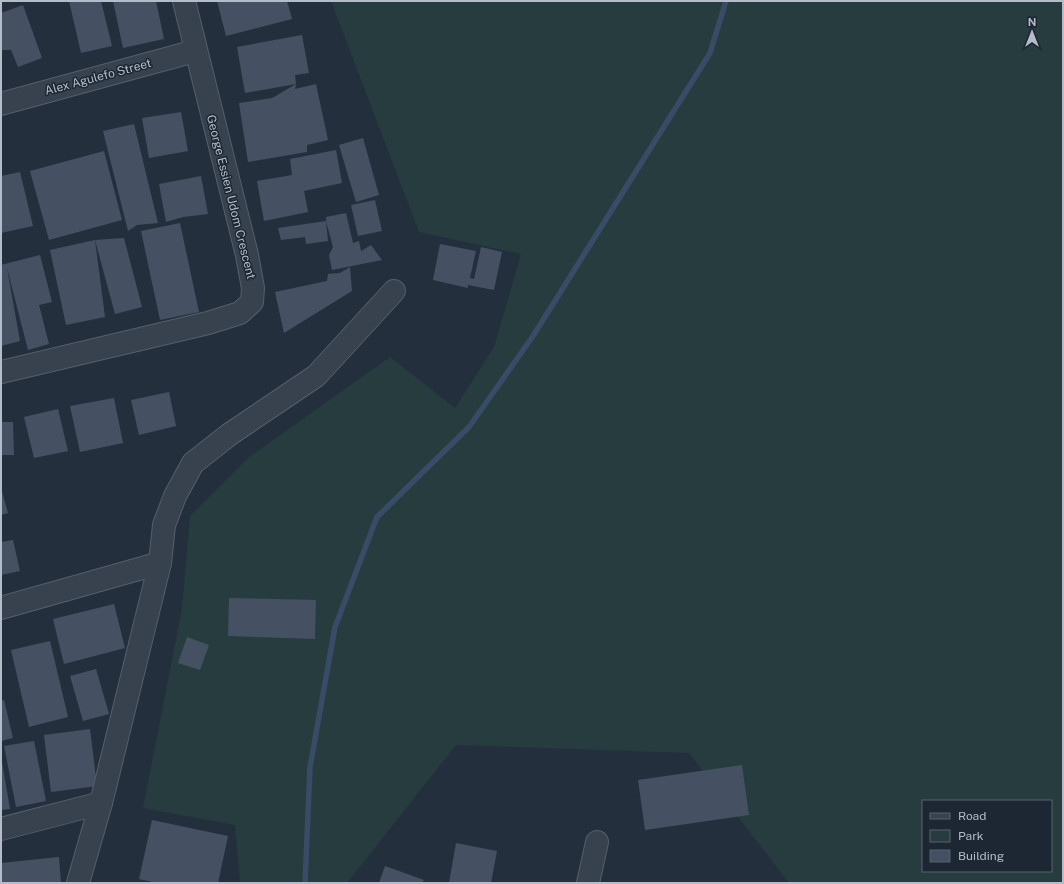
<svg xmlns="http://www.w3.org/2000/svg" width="1064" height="884" viewBox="0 0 1064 884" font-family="'Public Sans',sans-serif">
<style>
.green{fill:#263c3f;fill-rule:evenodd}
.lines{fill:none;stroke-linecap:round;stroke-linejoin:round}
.stream{stroke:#394c67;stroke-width:5.5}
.building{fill:#455162}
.minor-casing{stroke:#565f6c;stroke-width:24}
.minor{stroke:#38414e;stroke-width:22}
.labels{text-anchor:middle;stroke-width:3;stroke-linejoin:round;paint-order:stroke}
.street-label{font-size:12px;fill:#b4bcc9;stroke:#1d2633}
</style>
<rect width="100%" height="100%" fill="#242f3e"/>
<path class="green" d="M331 1H1063V883H789L689 753 456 745 347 883H240L235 825 143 808 182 609 190 516 249 457 390 357 455 408 494 347 521 254 419 232ZM923 801H1051V871H923Z"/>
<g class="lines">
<polyline class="stream" points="305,883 310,767 335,627 377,517 469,427 533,336 710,53 726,1"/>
</g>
<g class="building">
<polygon points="69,1 101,1 112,46 81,53"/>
<polygon points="113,1 156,1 164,39 123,48"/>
<polygon points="217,1 287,1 292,19 226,36"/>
<polygon points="23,5 42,58 18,67 11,50 1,50 1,13"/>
<polygon points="302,35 309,73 295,75 296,84 295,89 316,84 328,140 307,145 307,152 248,162 239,103 272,98 296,84 245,93 237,47"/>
<polygon points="181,112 188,151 149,158 142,118"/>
<polygon points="134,124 158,223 137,225 128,231 103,131"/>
<polygon points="363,138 379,195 356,202 339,145"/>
<polygon points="336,150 342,183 304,191 308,212 264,221 257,181 292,175 290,159"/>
<polygon points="104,151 122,220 49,240 30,171"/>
<polygon points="20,172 33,226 1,233 1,176"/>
<polygon points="201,176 208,214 183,217 166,222 159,184"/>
<polygon points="375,200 382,231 358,236 351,205"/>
<polygon points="346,213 353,243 359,241 361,251 371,245 382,260 332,270 329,255 333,247 326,221 328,241 306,244 305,237 281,240 278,228 326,221 326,217"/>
<polygon points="180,223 199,312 160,320 141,231"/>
<polygon points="124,238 142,307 115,314 95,240"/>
<polygon points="95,240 105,317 66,325 50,250"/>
<polygon points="440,244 476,251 470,278 474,279 481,247 502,252 494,290 468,285 468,288 433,280"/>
<polygon points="40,255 52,302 39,305 49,344 28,350 7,268 20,341 1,346 1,265"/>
<polygon points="350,267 352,291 284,333 275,292 327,281 328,274 340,273"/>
<polygon points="169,392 176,426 139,435 131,400"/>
<polygon points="114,398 123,443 80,452 70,406"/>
<polygon points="58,409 68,451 34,458 24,417"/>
<polygon points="1,422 13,422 14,455 1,455"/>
<polygon points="1,488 8,513 1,515"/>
<polygon points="13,540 20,571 1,575 1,542"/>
<polygon points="229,598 316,600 315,639 228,636"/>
<polygon points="114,604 125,648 64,664 53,619"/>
<polygon points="187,637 209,645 200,670 178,663"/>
<polygon points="50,641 68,717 29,727 11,650"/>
<polygon points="96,669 109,714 83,721 70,676"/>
<polygon points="4,700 13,738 1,741 1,701"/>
<polygon points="90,729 97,786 51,792 44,735"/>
<polygon points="34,741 46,801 16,807 4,746"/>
<polygon points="1,756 10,809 1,810"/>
<polygon points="742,765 749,815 645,830 638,780"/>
<polygon points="152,820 228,836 218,883 157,883 139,879"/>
<polygon points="456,843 497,851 491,883 449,883"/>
<polygon points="59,857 61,883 1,883 1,863"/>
<polygon points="385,866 424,880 422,883 379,883"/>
</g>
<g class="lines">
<defs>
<g id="minor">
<polyline points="1,104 195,51"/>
<polyline points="1,372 208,323 240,313 252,302 253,288 247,255 184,1"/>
<polyline points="1,608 160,563 164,525 175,496 193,463 230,434 316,376 394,291"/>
<polyline points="1,829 101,803"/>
<polyline points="78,883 101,803 160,563"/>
<polyline points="588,883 597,842"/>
</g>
</defs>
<use href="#minor" class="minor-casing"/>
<use href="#minor" class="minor"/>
</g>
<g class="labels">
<g class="street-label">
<text transform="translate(98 77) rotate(-15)" y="4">Alex Agulefo Street</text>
<text transform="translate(231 197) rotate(76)" y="4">George Essien Udom Crescent</text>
</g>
</g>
<rect width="1064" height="884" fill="none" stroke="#b4bcc9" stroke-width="4"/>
<rect x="922" y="800" width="130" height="72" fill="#1d2633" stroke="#59626f"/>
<rect x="930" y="813" width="20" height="6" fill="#38414e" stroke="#59626f"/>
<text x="958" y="820" font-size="12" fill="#b4bcc9">Road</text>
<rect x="930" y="830" width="20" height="12" fill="#263c3f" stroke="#59626f"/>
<text x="958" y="840" font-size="12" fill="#b4bcc9">Park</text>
<rect x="930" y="850" width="20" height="12" fill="#455162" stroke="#59626f"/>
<text x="958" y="860" font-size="12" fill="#b4bcc9">Building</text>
<g transform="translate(1032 32)" stroke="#1d2633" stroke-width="3" paint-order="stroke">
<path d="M0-3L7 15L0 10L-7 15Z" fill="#b4bcc9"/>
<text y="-6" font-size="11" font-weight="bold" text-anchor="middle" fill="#b4bcc9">N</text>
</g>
</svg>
